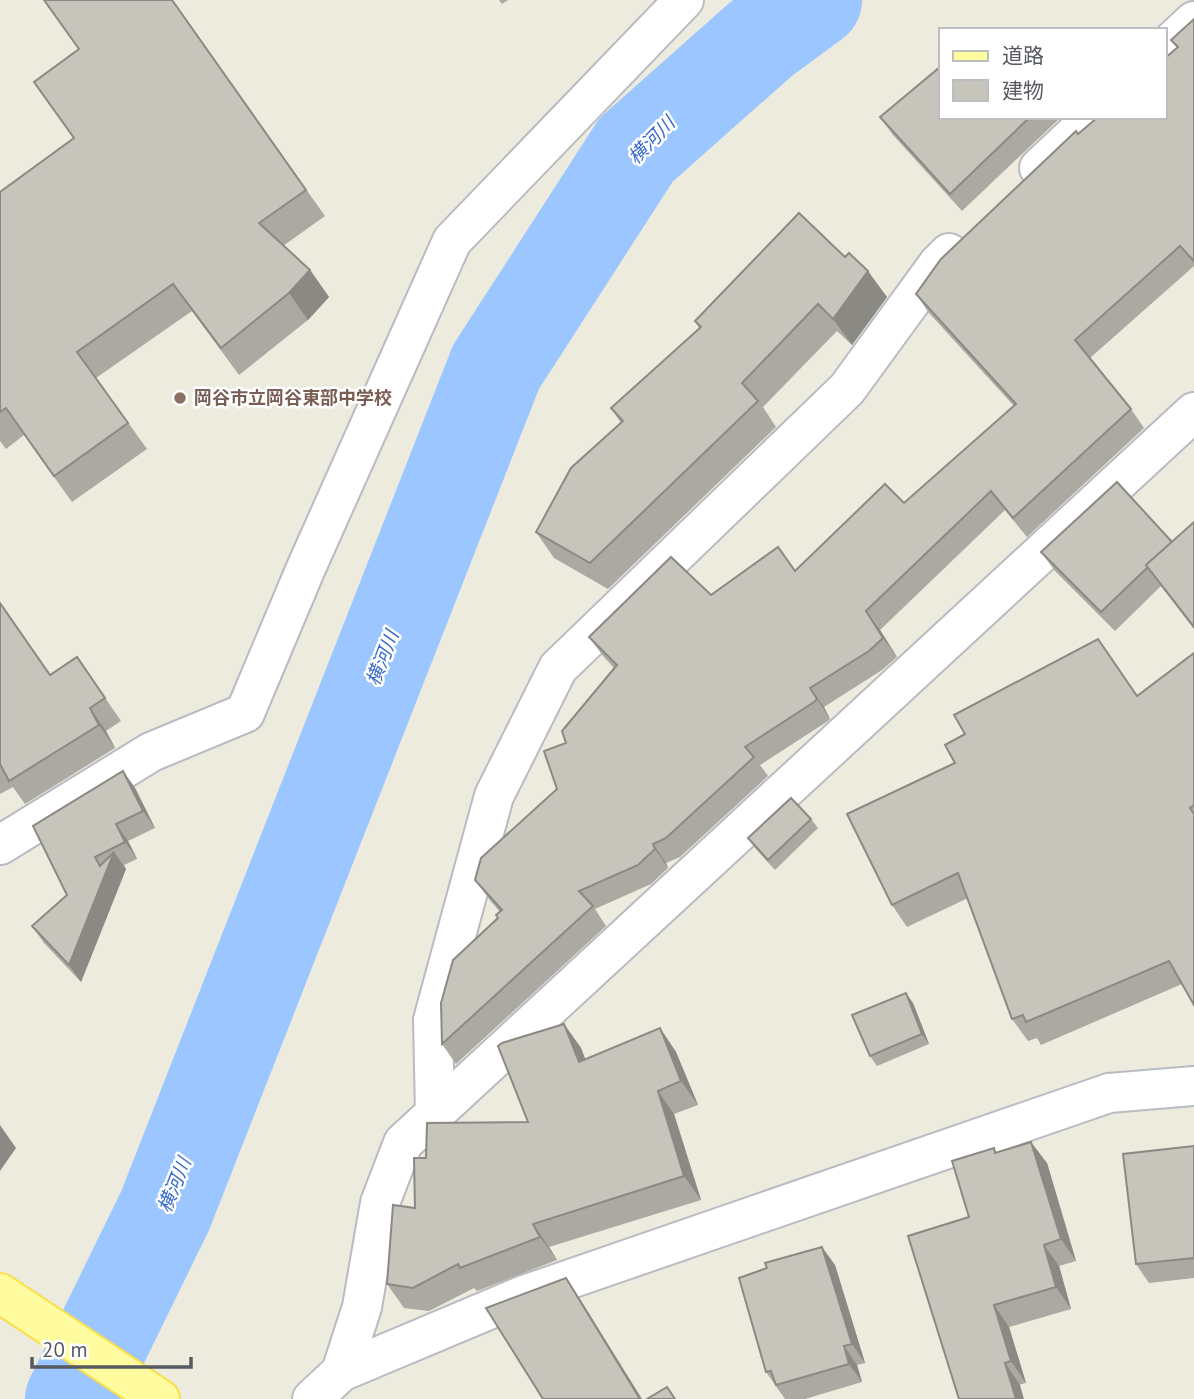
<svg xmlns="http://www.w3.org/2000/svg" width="1194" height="1399" viewBox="0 0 1194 1399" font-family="'PT Sans','Noto Sans JP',sans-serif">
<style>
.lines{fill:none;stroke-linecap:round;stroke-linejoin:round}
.river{stroke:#9bc6ff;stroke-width:96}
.minor-casing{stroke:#b9bbc2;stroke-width:42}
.major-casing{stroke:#fadf49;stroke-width:42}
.minor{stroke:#fff;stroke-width:38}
.major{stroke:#fffca0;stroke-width:38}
.wall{fill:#aba9a1}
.shaded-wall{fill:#8b8983}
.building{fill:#c7c4bb;stroke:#8b8983;stroke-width:2}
.education-dot{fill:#8d6e63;stroke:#fff;stroke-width:2.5}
.labels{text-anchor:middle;stroke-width:5;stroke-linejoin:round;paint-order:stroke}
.education-label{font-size:18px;font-weight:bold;fill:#785e54;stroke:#fff;text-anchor:start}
.water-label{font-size:19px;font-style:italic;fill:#376bc9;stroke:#fff}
</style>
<rect width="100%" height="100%" fill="#ecebde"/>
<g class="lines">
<polyline class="river" points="73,1399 165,1211 496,367 636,150 760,40 814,0"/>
<defs>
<g id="minor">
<polyline points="1164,49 1194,21"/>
<polyline points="1039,168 1093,117"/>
<polyline points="0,845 151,752 245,713 306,568 452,241 684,0"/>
<polyline points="435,1114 433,1020 494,796 558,668 847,389 938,264 949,253"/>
<polyline points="341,1372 362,1307 380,1203 403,1143 1194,412"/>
<polyline points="312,1399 341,1372 524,1295 1109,1093 1194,1086"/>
</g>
<polyline id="major" points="0,1293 160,1399"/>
</defs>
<use href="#minor" class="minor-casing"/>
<use href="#major" class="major-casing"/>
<use href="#minor" class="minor"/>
<use href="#major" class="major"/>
</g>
<g class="wall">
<polygon points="172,0 325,216 283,246 310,270 329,297 308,320 239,375 192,311 96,378 147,449 72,502 24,435 6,449 0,441 0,192 74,139"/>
<polygon points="499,0 508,0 502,4"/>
<polygon points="1194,19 1194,266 1090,358 1131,409 1144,428 1027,537 1005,510 880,630 897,657 882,670 824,707 830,719 828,721 760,765 768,776 680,857 666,863 668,868 651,884 595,909 606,926 456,1064 442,1044 500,912 489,899 475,880 557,789 566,743 614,668 603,656 589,637 711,595 795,571 904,503 1014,406 929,313 916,294 1078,134 1177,48 1171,40"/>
<polygon points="880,117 1059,117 1060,118 962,211 893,135"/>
<polygon points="799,213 887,297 852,345 837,331 763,407 776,427 608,589 554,558 536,532 621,423 611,408 699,328 695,321"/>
<polygon points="1194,522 1194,629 1161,586 1115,631 1055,571 1041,552 1172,542"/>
<polygon points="0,603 50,675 77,657 121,721 106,731 115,748 25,804 13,787 0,794"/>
<polygon points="1194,653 1194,1005 1182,984 1041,1045 1037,1038 1028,1041 1012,1019 968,898 907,927 892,905 1137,696"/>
<polygon points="123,771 135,788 155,828 128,841 137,859 124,865 126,869 81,982 44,943 32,926 67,895"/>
<polygon points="811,819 818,828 775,870 755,848 748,838"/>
<polygon points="913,1003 929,1044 877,1066 870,1056"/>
<polygon points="564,1024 581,1048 585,1059 660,1028 676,1052 698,1105 674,1114 701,1200 549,1247 557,1260 477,1291 474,1288 429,1311 404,1308 387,1284 415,1208 426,1158 528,1122"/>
<polygon points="1194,1146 1194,1278 1149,1283 1136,1264"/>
<polygon points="994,1148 997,1153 1047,1163 1076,1261 1059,1266 1071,1309 1009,1327 1026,1383 959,1399 969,1217"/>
<polygon points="835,1265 865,1363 857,1365 862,1382 805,1399 785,1399 766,1372"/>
</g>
<g class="shaded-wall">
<polygon points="310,270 329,297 308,320 289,293"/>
<polygon points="868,271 887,297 852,345 833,319"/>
<polygon points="866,611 880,630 897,657 883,638"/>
<polygon points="810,688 824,707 830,719 817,699"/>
<polygon points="90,708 106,731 115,748 99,725"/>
<polygon points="123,771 135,788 155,828 143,811"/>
<polygon points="116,824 128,841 137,859 125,842"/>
<polygon points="653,844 666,863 668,868 655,849"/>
<polygon points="114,852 126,869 81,982 69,965 100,866 95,857 106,873"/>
<polygon points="906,993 913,1003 929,1044 922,1034"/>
<polygon points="564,1024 581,1048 595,1085 579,1062"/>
<polygon points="660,1028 676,1052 698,1105 681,1081"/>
<polygon points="658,1091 674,1114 701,1200 684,1176"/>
<polygon points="0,1125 16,1148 0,1171"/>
<polygon points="1031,1142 1047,1163 1076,1261 1061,1239"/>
<polygon points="533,1224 549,1247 557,1260 540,1237"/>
<polygon points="1044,1245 1059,1266 1071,1309 1056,1287"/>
<polygon points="822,1247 835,1265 865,1363 852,1344"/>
<polygon points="566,1278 580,1299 642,1399 640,1399"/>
<polygon points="994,1305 1009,1327 1026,1383 1011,1361"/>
<polygon points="844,1346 857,1365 862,1382 849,1364"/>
<polygon points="1005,1363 1020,1385 1024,1399 1016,1399"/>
</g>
<g class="building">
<polygon points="44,0 172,0 306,190 259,223 310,270 289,293 221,348 173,284 77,352 128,423 54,476 6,408 0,412 0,192 74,138 34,82 79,49"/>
<polygon points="1194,19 1194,261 1180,246 1075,340 1131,409 1013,518 991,491 866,611 883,638 869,651 810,688 817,699 814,702 745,747 754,757 666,838 653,844 655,849 638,865 579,891 593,906 442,1044 441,1003 453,960 498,918 496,915 502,910 475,880 481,858 557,789 544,751 566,743 562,731 617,665 589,637 671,557 711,595 778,547 795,571 885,484 904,503 1016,404 916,294 941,259 1076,131 1078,134 1098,117 1164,117 1164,59 1178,47 1171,40"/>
<polygon points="940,67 940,117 1030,117 950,194 880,117"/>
<polygon points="799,213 845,257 849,253 868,271 833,319 818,304 742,383 758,401 590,563 536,532 571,468 623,421 611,408 701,327 695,321"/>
<polygon points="1117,482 1172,542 1146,565 1148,567 1101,612 1041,552"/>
<polygon points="1194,522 1194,627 1146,565"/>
<polygon points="0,603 50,675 77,657 105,698 90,708 99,725 9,781 0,764"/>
<polygon points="1098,639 1137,696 1194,653 1194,805 1190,808 1194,814 1194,1005 1169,961 1026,1022 1023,1015 1012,1019 958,873 892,905 847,814 955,763 945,745 965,734 954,715"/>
<polygon points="123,771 143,811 116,824 125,842 95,857 100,866 114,852 69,965 32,926 67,895 33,826"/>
<polygon points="791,798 811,819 768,860 748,838"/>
<polygon points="906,993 922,1034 870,1056 852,1015"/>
<polygon points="564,1024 579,1062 660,1028 681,1081 658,1091 684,1176 533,1224 540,1237 460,1268 458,1264 413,1288 387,1284 393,1205 415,1208 414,1158 426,1158 427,1123 528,1122 498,1046 502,1043"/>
<polygon points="1031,1142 1061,1239 1044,1245 1056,1287 994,1305 1011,1361 1005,1363 1016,1399 959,1399 908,1236 969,1217 952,1161 994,1148 995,1153"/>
<polygon points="1194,1146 1194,1258 1136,1264 1123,1154"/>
<polygon points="822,1247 852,1344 844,1346 849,1364 776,1385 771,1371 766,1372 739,1278 767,1268 765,1263"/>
<polygon points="566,1278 640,1399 543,1399 486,1308"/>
<polygon points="667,1387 675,1399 647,1399"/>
</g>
<circle class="education-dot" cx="180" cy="398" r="7"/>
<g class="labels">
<g class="education-label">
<text x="194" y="404">岡谷市立岡谷東部中学校</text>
</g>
<g class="water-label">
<text transform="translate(651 140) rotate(-46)" y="7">横河川</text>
<text transform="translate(382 658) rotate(-69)" y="7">横河川</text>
<text transform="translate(174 1185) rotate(-68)" y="7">横河川</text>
</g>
</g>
<rect x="939" y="28" width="228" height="91" fill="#ffffff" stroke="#bcbdc0" stroke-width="2"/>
<rect x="953" y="51" width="35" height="10" fill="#fffca0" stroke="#bcbdc0" stroke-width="2"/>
<text x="1002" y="63" font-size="21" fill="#575a61">道路</text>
<rect x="953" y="80" width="35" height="21" fill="#c7c4bb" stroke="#bcbdc0" stroke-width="2"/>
<text x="1002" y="98" font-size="21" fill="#575a61">建物</text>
<path d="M32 1357v10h159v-10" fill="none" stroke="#575a61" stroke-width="3.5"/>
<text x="42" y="1357" font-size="21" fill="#575a61" stroke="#ffffff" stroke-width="5" paint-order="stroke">20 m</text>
</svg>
